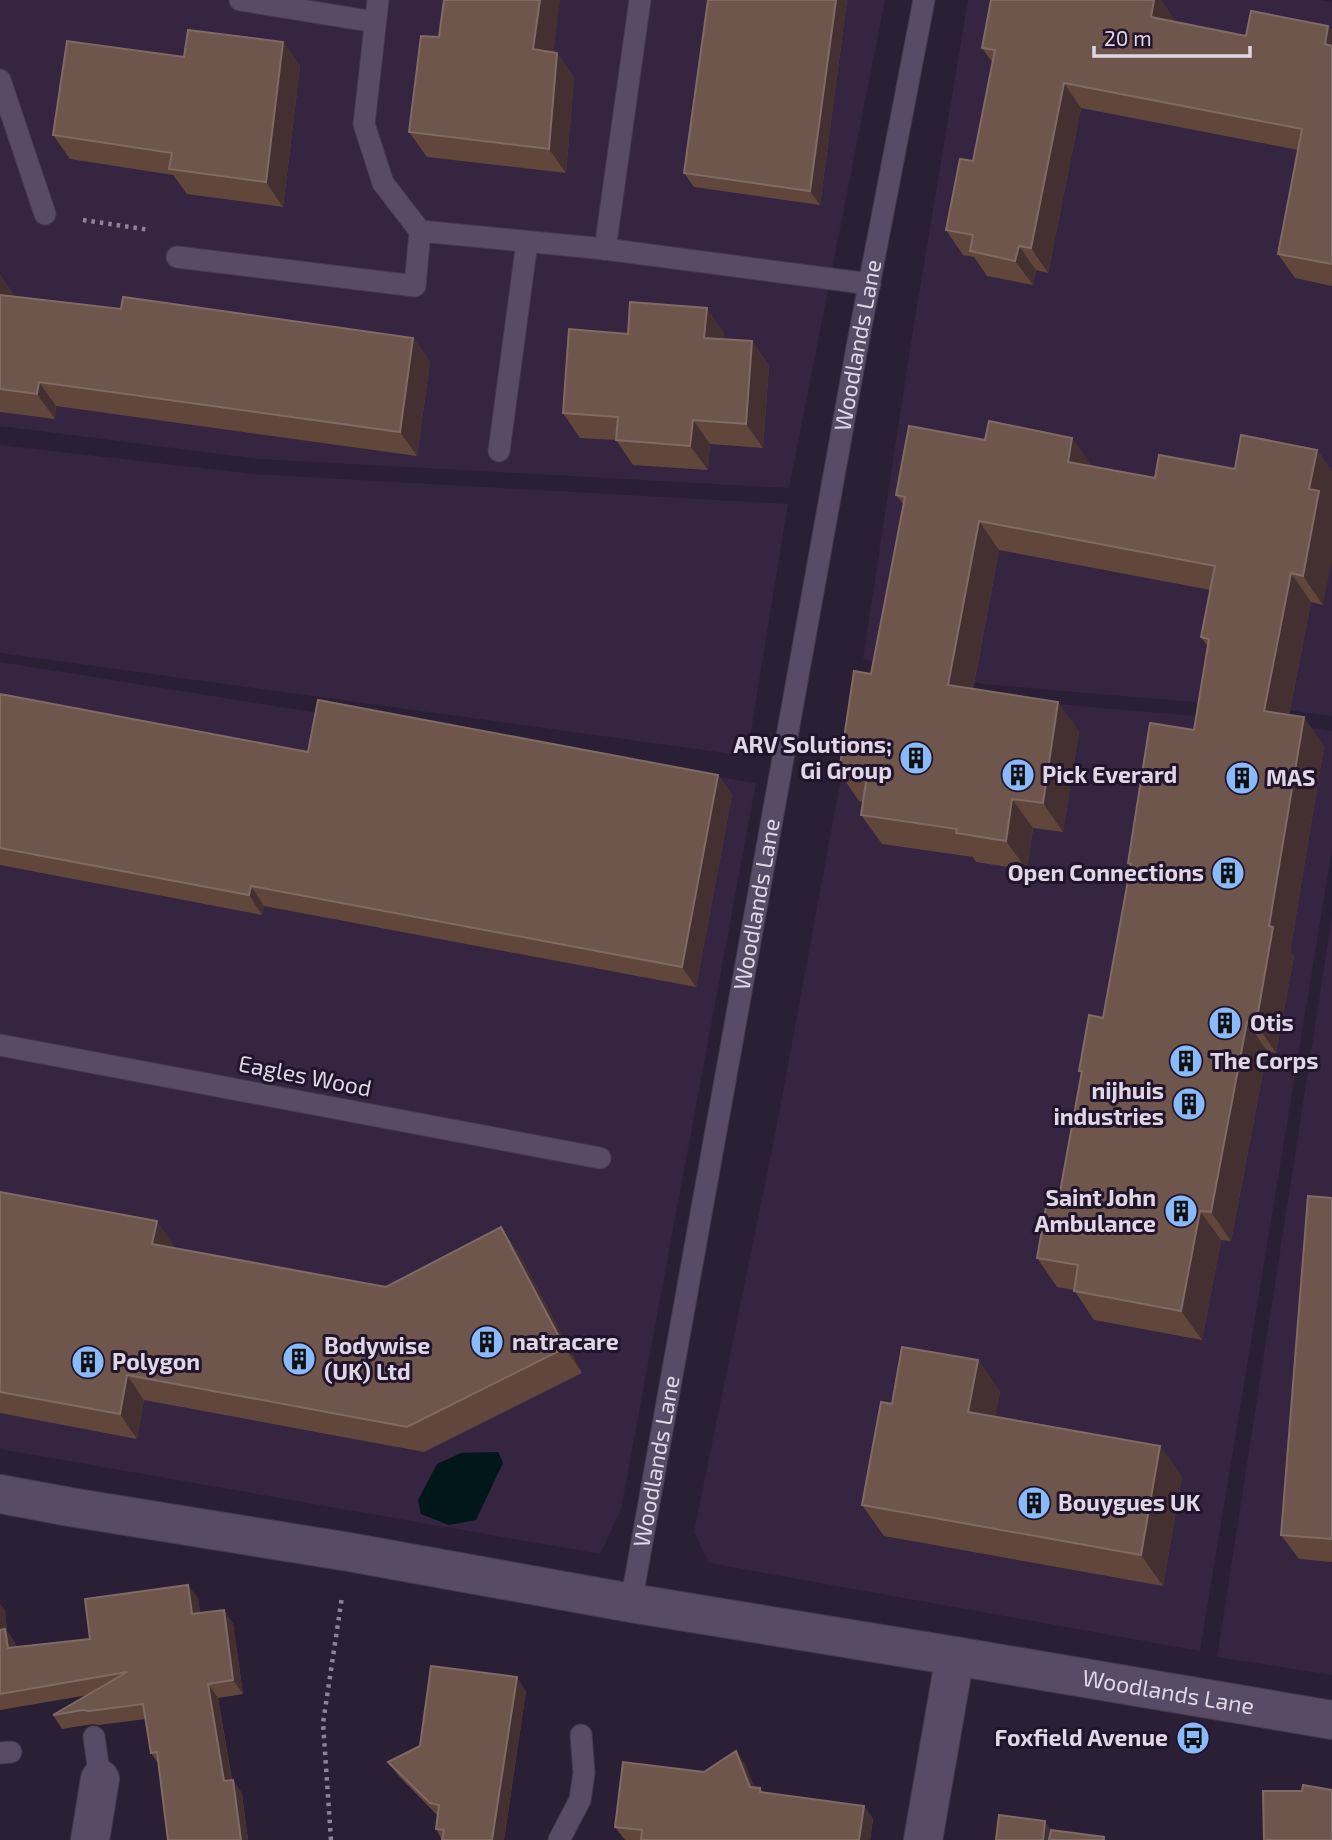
<svg xmlns="http://www.w3.org/2000/svg" width="1332" height="1840" viewBox="0 0 1332 1840" font-family="'Exo 2',sans-serif">
<style>
.built{fill:#352541}
.water{fill:#021719}
.lines{fill:none;stroke-linecap:round;stroke-linejoin:round}
.service-casing{stroke:#453a4c;stroke-width:23}
.minor-casing{stroke:#453a4c;stroke-width:40}
.tertiary-casing{stroke:#453a4c;stroke-width:40}
.path{stroke:#8e8496;stroke-width:4.5;stroke-dasharray:3.5 5;stroke-linecap:butt}
.service{stroke:#594b65;stroke-width:21}
.minor{stroke:#594b65;stroke-width:38}
.tertiary{stroke:#594b65;stroke-width:38}
.wall{fill:#61463b}
.shaded-wall{fill:#453031}
.building{fill:#6e564d;stroke:#806a65;stroke-width:2}
.labels{text-anchor:middle;stroke-width:6;stroke-linejoin:round;paint-order:stroke}
.street-label{font-size:23px;fill:#dfd7e6;stroke:#22152b}
.poi-label{font-size:23px;font-weight:bold;fill:#dfd7e6;stroke:#22152b;text-anchor:start}
</style>
<rect width="100%" height="100%" fill="#2b1f35"/>
<g class="built">
<polygon points="0,0 885,0 789,488 259,459 0,426"/>
<polygon points="968,0 1319,0 1332,2 1332,716 1294,711 983,684 863,659 910,349"/>
<polygon points="0,445 254,474 788,504 747,756 0,653"/>
<polygon points="0,662 756,783 621,1509 600,1554 0,1449"/>
<polygon points="860,675 980,697 1293,725 1332,731 1332,850 1200,1651 709,1563 694,1532 776,1130"/>
<polygon points="1332,917 1332,1675 1217,1657"/>
</g>
<polygon class="water" points="498,1452 503,1463 476,1520 449,1525 421,1514 418,1500 437,1464 461,1453"/>
<g class="lines">
<defs>
<g id="service">
<polyline points="240,0 375,22"/>
<polyline points="378,0 364,124 383,183 420,231"/>
<polyline points="0,80 45,214"/>
<polyline points="605,249 640,0"/>
<polyline points="177,257 415,286 420,231 605,249 870,284"/>
<polyline points="499,451 527,242"/>
<polyline points="0,1045 600,1158"/>
<path id="s1" d="M631 1603 858 342 924 0"/>
<polyline points="94,1737 100,1779"/>
<polyline points="0,1753 11,1752"/>
<polyline points="559,1840 580,1800 584,1773 581,1735"/>
</g>
<g id="minor">
<polyline points="90,1840 100,1779"/>
<polyline points="923,1840 955,1656"/>
</g>
<g id="tertiary">
<path id="s2" d="M0 1494 70 1507 349 1552 631 1603 955 1656 1332 1720"/>
</g>
</defs>
<use href="#service" class="service-casing"/>
<use href="#minor" class="minor-casing"/>
<use href="#tertiary" class="tertiary-casing"/>
<g class="path">
<polyline points="83,220 150,230"/>
<polyline points="331,1840 323,1723 342,1597"/>
</g>
<use href="#service" class="service"/>
<use href="#minor" class="minor"/>
<use href="#tertiary" class="tertiary"/>
</g>
<g class="wall">
<polygon points="708,0 847,0 820,205 694,187 684,173"/>
<polygon points="991,0 1161,0 1173,18 1172,21 1246,36 1332,31 1332,286 1295,278 1278,254 1298,150 1081,108 1048,273 1036,270 1033,285 987,276 974,257 963,255 946,230 973,161 993,63 982,48"/>
<polygon points="283,42 300,66 283,207 187,194 173,175 70,159 53,135 184,57"/>
<polygon points="553,52 557,53 574,78 566,173 427,157 409,132"/>
<polygon points="0,275 13,294 13,296 121,309 413,338 430,362 417,456 56,406 55,419 0,412"/>
<polygon points="724,333 723,339 752,341 769,366 763,448 710,444 708,470 633,465 616,440 580,438 563,413 628,334"/>
<polygon points="1317,450 1332,472 1332,504 1323,605 1311,602 1289,715 1324,746 1290,951 1294,956 1276,1053 1267,1051 1231,1241 1221,1240 1202,1340 1094,1320 1074,1290 1057,1287 1037,1258 1058,1203 1081,1074 1079,1071 1103,1018 1131,867 1128,863 1194,730 1208,647 1201,637 1210,590 999,550 973,689 1079,731 1063,832 1033,828 1027,870 976,862 973,857 882,844 861,815 863,802 859,801 839,772 871,674 903,504 896,495 1093,467 1155,478 1235,469"/>
<polygon points="0,694 308,752 718,775 732,795 696,987 264,906 262,915 0,865"/>
<polygon points="0,1192 174,1246 173,1248 386,1287 518,1252 582,1373 424,1452 144,1400 137,1439 0,1413"/>
<polygon points="1332,1198 1332,1562 1299,1559 1281,1535"/>
<polygon points="978,1360 1000,1392 995,1416 1160,1446 1182,1477 1163,1586 884,1536 862,1505 892,1404"/>
<polygon points="198,1598 200,1613 224,1610 233,1624 243,1694 218,1698 232,1780 233,1780 242,1794 248,1840 168,1840 158,1763 151,1753 146,1719 99,1725 93,1724 62,1729 53,1715 88,1695 0,1710 0,1604 5,1611 7,1631 15,1643 16,1647 90,1639"/>
<polygon points="526,1691 504,1840 442,1840 436,1829 437,1815 398,1775 388,1762"/>
<polygon points="745,1764 754,1787 760,1788 763,1792 864,1806 873,1819 870,1840 625,1840 615,1827 704,1772"/>
</g>
<g class="shaded-wall">
<polygon points="540,0 560,0 551,73 533,49"/>
<polygon points="836,0 847,0 820,205 810,191"/>
<polygon points="1154,0 1161,0 1173,18 1169,41 1151,17"/>
<polygon points="1328,26 1332,31 1332,54 1325,44"/>
<polygon points="283,42 300,66 283,207 266,182"/>
<polygon points="557,53 574,78 566,173 549,149"/>
<polygon points="1064,83 1081,108 1048,273 1031,248"/>
<polygon points="1019,246 1036,270 1033,285 1015,261"/>
<polygon points="0,275 13,294 10,318 0,304"/>
<polygon points="707,308 724,333 721,362 704,338"/>
<polygon points="413,338 430,362 417,456 400,432"/>
<polygon points="752,341 769,366 763,448 746,424"/>
<polygon points="39,382 56,406 55,419 37,394"/>
<polygon points="693,420 710,444 708,470 690,446"/>
<polygon points="1072,438 1093,467 1068,462"/>
<polygon points="1317,450 1332,472 1332,560 1323,605 1303,576 1309,489"/>
<polygon points="979,521 999,550 968,714 948,685"/>
<polygon points="1291,573 1311,602 1284,740 1264,711"/>
<polygon points="1058,702 1079,731 1063,832 1043,803"/>
<polygon points="1304,717 1324,746 1290,951 1294,956 1276,1053 1256,1024 1269,926"/>
<polygon points="718,775 732,795 696,987 682,967"/>
<polygon points="1012,799 1033,828 1027,870 1006,841"/>
<polygon points="251,886 264,906 262,915 249,895"/>
<polygon points="1247,1022 1267,1051 1231,1241 1211,1212"/>
<polygon points="1200,1211 1221,1240 1202,1340 1181,1311"/>
<polygon points="157,1221 174,1246 169,1268 152,1244"/>
<polygon points="501,1227 518,1252 582,1373 565,1348"/>
<polygon points="978,1360 1000,1392 990,1443 968,1412"/>
<polygon points="127,1375 144,1400 137,1439 120,1414"/>
<polygon points="1160,1446 1182,1477 1163,1586 1141,1555"/>
<polygon points="188,1585 198,1598 202,1628 192,1614"/>
<polygon points="0,1604 5,1611 7,1631 15,1643 17,1662 8,1648 0,1631"/>
<polygon points="224,1610 233,1624 243,1694 233,1680"/>
<polygon points="517,1677 526,1691 504,1840 492,1840"/>
<polygon points="208,1684 218,1698 234,1795 224,1781"/>
<polygon points="736,1751 745,1764 759,1800 750,1787"/>
<polygon points="233,1780 242,1794 248,1840 241,1840"/>
<polygon points="864,1806 873,1819 870,1840 859,1840"/>
<polygon points="1045,1821 1050,1829 1049,1840 1043,1840"/>
</g>
<g class="building">
<polygon points="444,0 540,0 533,49 557,53 549,149 409,132 421,36 439,37"/>
<polygon points="708,0 836,0 810,191 684,173"/>
<polygon points="991,0 1154,0 1151,17 1246,36 1251,11 1328,26 1325,44 1332,46 1332,264 1278,254 1302,129 1064,83 1031,248 1019,246 1015,261 970,251 973,235 946,230 960,159 973,161 995,50 982,48"/>
<polygon points="188,30 283,42 266,182 169,169 172,153 53,135 67,41 184,57"/>
<polygon points="0,295 121,309 123,297 413,338 400,432 39,382 37,394 0,389"/>
<polygon points="630,302 707,308 704,338 752,341 746,424 693,420 690,446 616,440 618,417 563,413 569,329 628,334"/>
<polygon points="989,421 1072,438 1068,462 1155,478 1159,455 1235,469 1241,435 1317,450 1309,489 1319,491 1303,576 1291,573 1264,711 1304,717 1269,926 1273,927 1256,1024 1247,1022 1211,1212 1200,1211 1181,1311 1074,1291 1078,1265 1037,1258 1047,1201 1058,1203 1082,1071 1079,1071 1089,1015 1103,1018 1131,864 1128,863 1150,723 1194,730 1209,639 1201,637 1215,566 979,521 948,685 1058,702 1043,803 1012,799 1006,841 956,833 957,829 861,815 867,776 839,772 854,671 871,674 905,497 896,495 909,426 985,440"/>
<polygon points="0,694 308,752 318,700 718,775 682,967 251,886 249,895 0,848"/>
<polygon points="0,1192 157,1221 152,1244 386,1287 501,1227 565,1348 407,1427 127,1375 120,1414 0,1392"/>
<polygon points="1308,1196 1332,1198 1332,1539 1281,1535"/>
<polygon points="902,1347 978,1360 968,1412 1160,1446 1141,1555 862,1505 881,1402 892,1404"/>
<polygon points="188,1585 192,1614 224,1610 233,1680 208,1684 224,1781 233,1780 241,1840 168,1840 157,1752 151,1753 143,1704 89,1711 83,1710 53,1715 127,1672 0,1694 0,1630 5,1629 8,1648 90,1639 85,1599"/>
<polygon points="431,1666 517,1677 492,1840 442,1840 444,1830 436,1829 439,1805 430,1803 388,1762 420,1746"/>
<polygon points="736,1751 750,1787 760,1788 760,1792 864,1806 859,1840 641,1840 642,1830 615,1827 623,1762 704,1772"/>
<polygon points="1303,1785 1332,1790 1332,1840 1264,1840 1263,1791 1302,1791"/>
<polygon points="999,1815 1045,1821 1043,1840 996,1840"/>
<polygon points="1051,1830 1104,1837 1104,1840 1049,1840"/>
</g>
<defs>
<symbol id="building-disc" viewBox="-11 -11 22 22"><circle r="9.5" fill="#88bafc" stroke="#22152b"/><path d="M-4-6H4V6H1V3H-1V6H-4ZM-2.5-4.3h1.7v1.8h-1.7ZM.8-4.3h1.7v1.8H.8ZM-2.5-1h1.7V.8h-1.7ZM.8-1h1.7V.8H.8Z" fill="#111"/></symbol>
<symbol id="bus-disc" viewBox="-11 -11 22 22"><circle r="9.5" fill="#88bafc" stroke="#22152b"/><path d="M-5-6H5V4H4V6H2V4H-2V6H-4V4H-5ZM-3.5-4V0h7V-4ZM-3.5 1.2v1.5H-2V1.2ZM2 1.2v1.5H3.5V1.2Z" fill="#111"/></symbol>
</defs>
<g fill-rule="evenodd">
<use href="#building-disc" x="897" y="739" width="38" height="38"/>
<use href="#building-disc" x="999" y="756" width="38" height="38"/>
<use href="#building-disc" x="1223" y="759" width="38" height="38"/>
<use href="#building-disc" x="1209" y="854" width="38" height="38"/>
<use href="#building-disc" x="1206" y="1004" width="38" height="38"/>
<use href="#building-disc" x="1167" y="1042" width="38" height="38"/>
<use href="#building-disc" x="1170" y="1085" width="38" height="38"/>
<use href="#building-disc" x="1162" y="1192" width="38" height="38"/>
<use href="#building-disc" x="468" y="1323" width="38" height="38"/>
<use href="#building-disc" x="280" y="1340" width="38" height="38"/>
<use href="#building-disc" x="69" y="1343" width="38" height="38"/>
<use href="#building-disc" x="1015" y="1484" width="38" height="38"/>
<use href="#bus-disc" x="1174" y="1719" width="38" height="38"/>
</g>
<g class="labels">
<g class="street-label">
<text dy="8" stroke="none"><textPath href="#s1" startOffset="1278">Woodlands Lane</textPath></text>
<text dy="8" stroke="none"><textPath href="#s1" startOffset="710">Woodlands Lane</textPath></text>
<text transform="translate(305 1076) rotate(11)" y="8">Eagles Wood</text>
<text dy="8" stroke="none"><textPath href="#s1" startOffset="144">Woodlands Lane</textPath></text>
<text dy="8" stroke="none"><textPath href="#s2" startOffset="1185">Woodlands Lane</textPath></text>
</g>
<g class="poi-label">
<text x="892" y="753" text-anchor="end">ARV Solutions;<tspan x="892" dy="26">Gi Group</tspan></text>
<text x="1042" y="783">Pick Everard</text>
<text x="1266" y="786">MAS</text>
<text x="1204" y="881" text-anchor="end">Open Connections</text>
<text x="1250" y="1031">Otis</text>
<text x="1210" y="1069">The Corps</text>
<text x="1164" y="1099" text-anchor="end">nijhuis<tspan x="1164" dy="26">industries</tspan></text>
<text x="1156" y="1206" text-anchor="end">Saint John<tspan x="1156" dy="26">Ambulance</tspan></text>
<text x="512" y="1350">natracare</text>
<text x="324" y="1354">Bodywise<tspan x="324" dy="26">(UK) Ltd</tspan></text>
<text x="112" y="1370">Polygon</text>
<text x="1058" y="1511">Bouygues UK</text>
<text x="1168" y="1746" text-anchor="end">Foxfield Avenue</text>
</g>
</g>
<path d="M1094 46v10h156v-10" fill="none" stroke="#dfd7e6" stroke-width="3.5"/>
<text x="1104" y="46" font-size="21" fill="#dfd7e6" stroke="#22152b" stroke-width="5" paint-order="stroke">20 m</text>
</svg>
